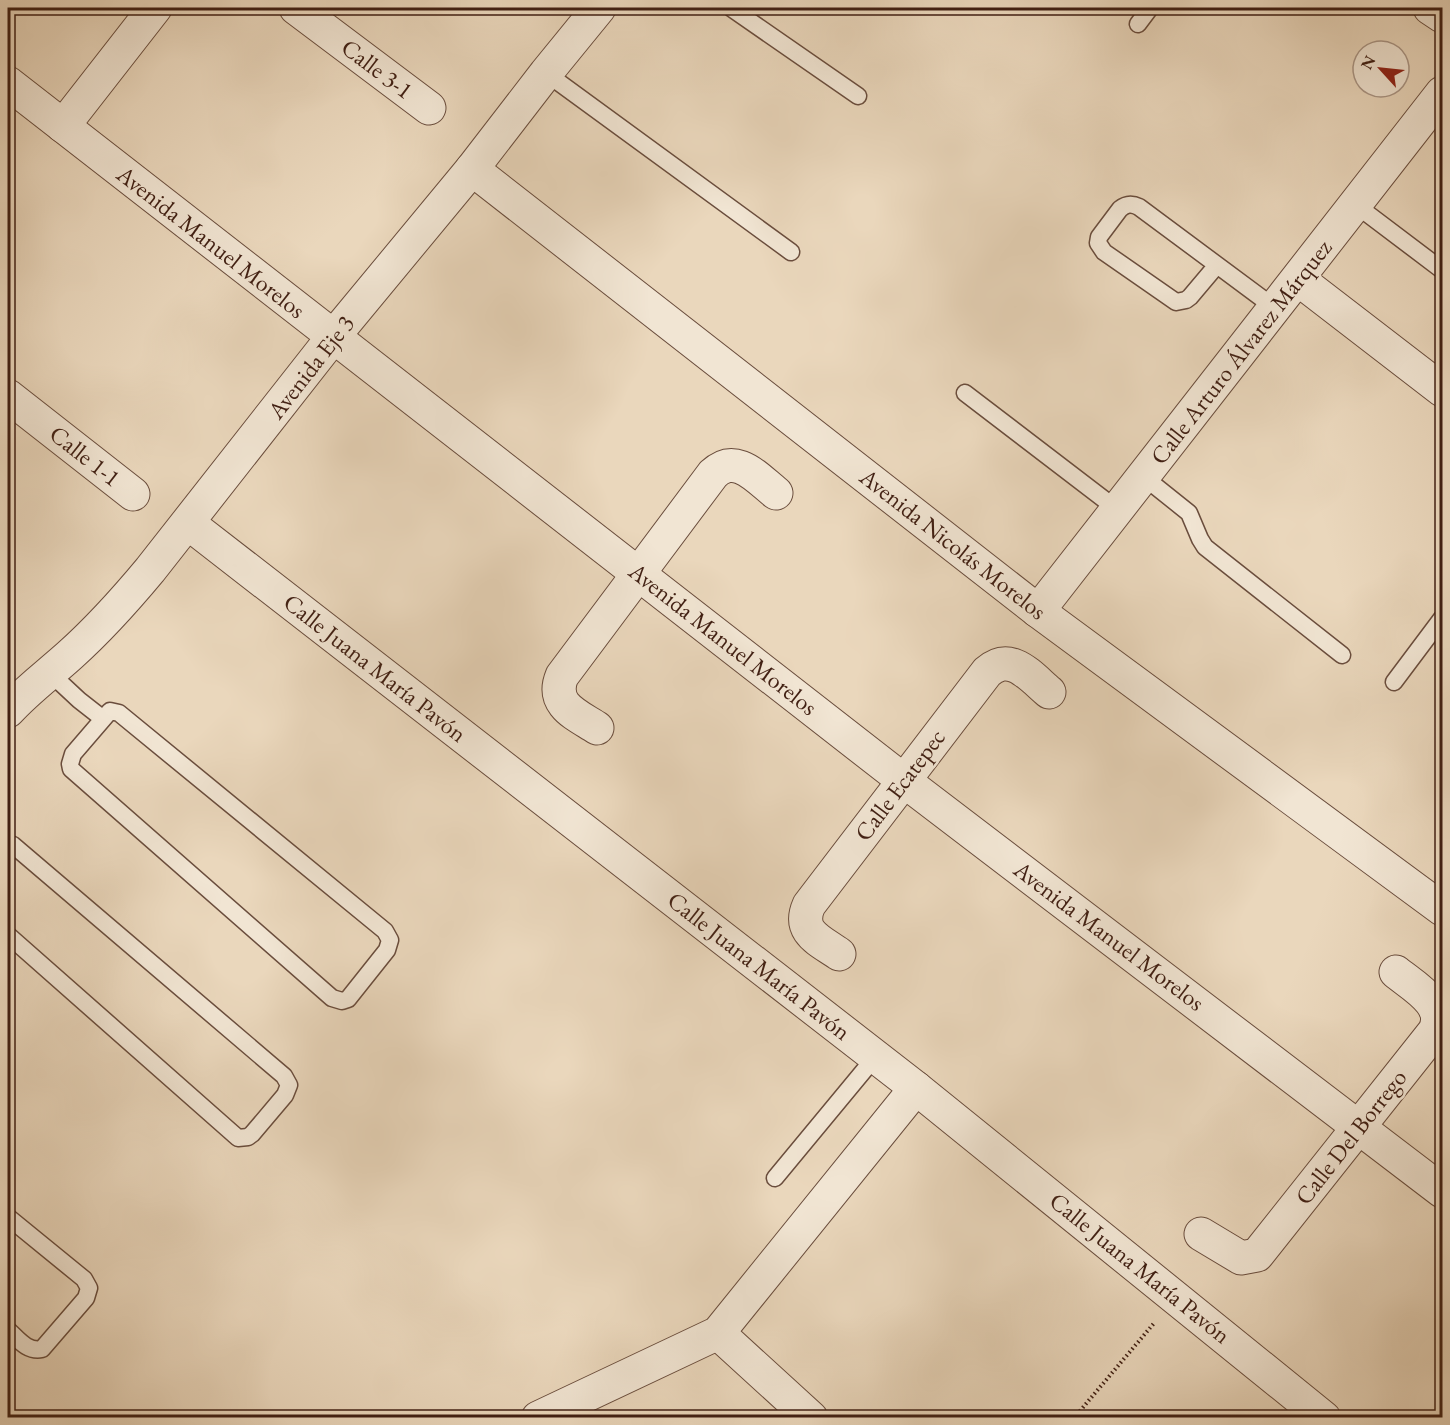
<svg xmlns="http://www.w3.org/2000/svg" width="1450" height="1425" viewBox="0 0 1450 1425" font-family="'EB Garamond',serif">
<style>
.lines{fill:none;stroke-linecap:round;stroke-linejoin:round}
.service-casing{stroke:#6a4d3d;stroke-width:19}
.minor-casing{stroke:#6a4d3d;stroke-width:35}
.tertiary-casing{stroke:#6a4d3d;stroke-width:35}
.path{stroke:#401f13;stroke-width:4;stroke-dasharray:1.5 3;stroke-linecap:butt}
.service{stroke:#f1e5d3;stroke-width:16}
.minor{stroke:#f1e5d3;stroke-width:33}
.tertiary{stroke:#f1e5d3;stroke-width:33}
.labels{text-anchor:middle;stroke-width:5;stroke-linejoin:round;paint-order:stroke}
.street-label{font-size:24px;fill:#401f13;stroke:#f1e5d3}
</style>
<rect width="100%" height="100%" fill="#ead7bc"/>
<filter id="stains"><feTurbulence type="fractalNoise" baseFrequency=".00333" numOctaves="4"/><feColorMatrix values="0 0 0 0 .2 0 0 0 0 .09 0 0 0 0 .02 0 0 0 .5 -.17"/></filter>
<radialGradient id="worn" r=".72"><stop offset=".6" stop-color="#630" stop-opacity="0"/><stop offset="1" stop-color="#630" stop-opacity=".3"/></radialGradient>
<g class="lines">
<defs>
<g id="service">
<polyline points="731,8 858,96"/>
<polyline points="1138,24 1150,8"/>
<polyline points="546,73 791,252"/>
<polyline points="1356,205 1442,270"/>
<path d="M1217 265 1190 297 1186 300 1176 302 1104 252 1098 243 1099 237 1120 209C1126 204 1131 203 1139 207L1275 308"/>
<polyline points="965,393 1118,510"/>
<polyline points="1144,477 1189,513 1200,539 1205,547 1342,655"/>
<polyline points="49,672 79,700 102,718"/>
<polyline points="1394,682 1442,618"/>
<polygon points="110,711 119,713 385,931 390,940 387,950 348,999 342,1001 332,998 71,769 70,764 73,754"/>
<polyline points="8,843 13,845 284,1076 289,1085 285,1095 252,1134 248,1137 238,1138 8,935"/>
<polyline points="775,1178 876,1056"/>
<path d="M8 1217 84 1279 89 1288 86 1298 42 1349C27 1352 18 1339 8 1330"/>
</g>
<g id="minor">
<polyline points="296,8 429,108"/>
<polyline points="8,83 903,780 1442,1191"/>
<polyline points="63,126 155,8"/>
<polyline points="472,169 1038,611 1442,909"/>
<polyline points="1298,279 1442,390"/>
<polyline points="8,396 133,494"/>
<polyline points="1038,611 1442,93"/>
<path d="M597 728C577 715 550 705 562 676L713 474C736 452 757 478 776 493"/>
<path d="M839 954C819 940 797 932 809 905L987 672C1011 651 1030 676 1049 692"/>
<path d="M1201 1234 1241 1258 1257 1255 1434 1032C1449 1005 1413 986 1396 972"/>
<polyline points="718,1333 811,1418"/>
<polyline points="538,1418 718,1333 916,1088"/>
</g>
<g id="tertiary">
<polyline points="1430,8 1442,16"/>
<polyline points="188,523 916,1088 1324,1418"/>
<path d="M8 711C27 690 49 674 70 655 99 629 125 600 150 570L333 337 472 169 546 73 599 8"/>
</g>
</defs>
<use href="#service" class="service-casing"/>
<use href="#minor" class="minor-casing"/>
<use href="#tertiary" class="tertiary-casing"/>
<polyline class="path" points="1074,1418 1155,1322"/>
<use href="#service" class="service"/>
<use href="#minor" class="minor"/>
<use href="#tertiary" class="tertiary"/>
</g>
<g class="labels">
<g class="street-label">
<text transform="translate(377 69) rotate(37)" y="8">Calle 3-1</text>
<text transform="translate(211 242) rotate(38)" y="8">Avenida Manuel Morelos</text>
<text transform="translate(1241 352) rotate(-52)" y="8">Calle Arturo Álvarez Márquez</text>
<text transform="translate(311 367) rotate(-52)" y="8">Avenida Eje 3</text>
<text transform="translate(85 456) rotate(38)" y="8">Calle 1-1</text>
<text transform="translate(953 544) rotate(38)" y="8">Avenida Nicolás Morelos</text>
<text transform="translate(723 639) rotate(38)" y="8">Avenida Manuel Morelos</text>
<text transform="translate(375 668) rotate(38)" y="8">Calle Juana María Pavón</text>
<text transform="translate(900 785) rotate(-53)" y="8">Calle Ecatepec</text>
<text transform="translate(1109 936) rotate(37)" y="8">Avenida Manuel Morelos</text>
<text transform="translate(759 966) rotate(38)" y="8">Calle Juana María Pavón</text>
<text transform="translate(1351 1137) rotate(-52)" y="8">Calle Del Borrego</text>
<text transform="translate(1140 1268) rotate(39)" y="8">Calle Juana María Pavón</text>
</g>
</g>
<rect width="1450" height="1425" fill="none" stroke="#ead7bc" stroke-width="30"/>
<rect x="9" y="9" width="1432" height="1407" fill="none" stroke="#401f13" stroke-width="3"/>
<rect x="15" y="15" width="1420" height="1395" fill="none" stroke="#401f13" stroke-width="1.5"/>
<g transform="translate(1381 69) rotate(297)"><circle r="28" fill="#f1e5d3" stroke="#aa9686" stroke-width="1.5"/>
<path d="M0-4.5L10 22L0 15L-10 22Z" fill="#8f2418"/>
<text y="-9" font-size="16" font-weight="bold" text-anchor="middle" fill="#401f13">N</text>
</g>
<rect width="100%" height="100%" filter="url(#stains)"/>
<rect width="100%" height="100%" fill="url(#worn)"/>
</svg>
